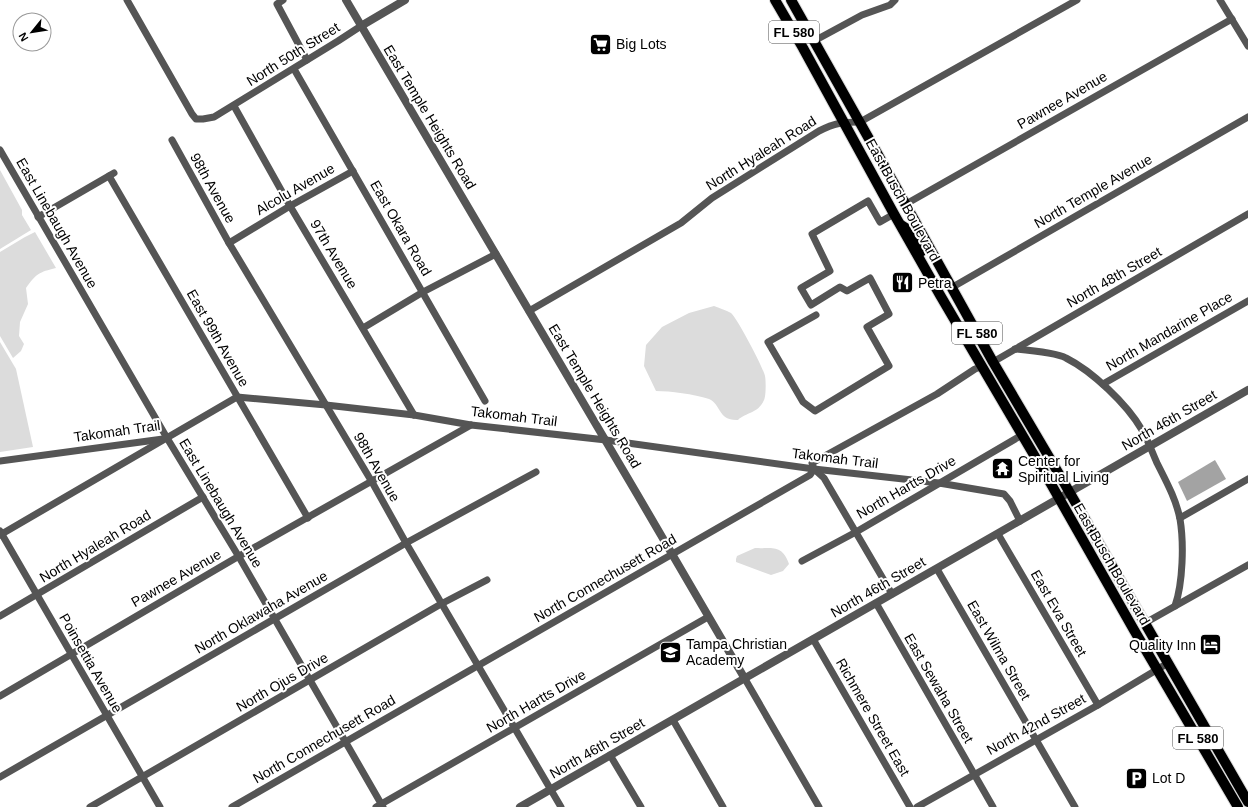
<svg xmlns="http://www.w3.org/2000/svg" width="1248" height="807" viewBox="0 0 1248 807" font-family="Helvetica,sans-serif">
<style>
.green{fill:#dcdcdc}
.water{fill:#a3a3a3}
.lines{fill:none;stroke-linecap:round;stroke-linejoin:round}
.primary-casing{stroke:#dbdbdb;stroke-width:12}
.minor{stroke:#555;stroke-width:7}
.tertiary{stroke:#555;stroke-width:8}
.primary{stroke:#000;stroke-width:10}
.labels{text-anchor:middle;stroke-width:4;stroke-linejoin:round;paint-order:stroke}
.shield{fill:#fff;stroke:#4c4c4c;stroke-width:1}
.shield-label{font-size:13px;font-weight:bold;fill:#000}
.poi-label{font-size:14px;fill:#000;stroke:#fff;text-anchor:start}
.street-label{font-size:14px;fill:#000;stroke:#fff}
</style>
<rect width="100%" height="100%" fill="#fff"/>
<g class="green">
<polygon points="0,170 22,210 22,215 31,230 0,249"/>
<path d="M35 232 56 268C39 272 36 274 26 288L28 304 20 322 19 336 24 344 21 351 13 358 0 336V252L25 237Z"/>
<path d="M714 306C719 308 726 310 731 313 737 318 763 367 765 376 766 380 766 397 764 400 758 414 746 412 738 420 718 421 721 404 709 399 694 394 670 391 656 391L644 366 646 345 662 327 689 313Z"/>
<polygon points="0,342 16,369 33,447 0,452"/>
<path d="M755 548C772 549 782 544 789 564L783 571 771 575 736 562V559L737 556Z"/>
</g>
<polygon class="water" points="1215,460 1226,479 1187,501 1178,482"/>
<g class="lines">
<defs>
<g id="primary">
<polyline points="775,0 803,48 894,214 940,295 1051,484 1134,630 1238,807"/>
<polyline points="791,0 877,153 993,362 1059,474 1248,802"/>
<polyline points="901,225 912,232 922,251"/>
</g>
</defs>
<use href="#primary" class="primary-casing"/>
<g class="minor">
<polyline points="127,0 192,114 196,119 203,119 214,117 338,41 361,26"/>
<polyline points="283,0 277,4 307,60"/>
<polyline points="1220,0 1248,46"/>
<polyline points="814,41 862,15 890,5 895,0"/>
<polyline points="294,69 485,401"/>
<polyline points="234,106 290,206 414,415"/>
<polyline points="172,140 229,243 372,482 406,543 561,807"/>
<polyline points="0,150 167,438 239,557 383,807"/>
<polyline points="109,176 308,518"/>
<polyline points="906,204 1232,19"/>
<polyline points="38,217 114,173"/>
<polyline points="229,243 290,206 353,171"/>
<polyline points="951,288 1248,117"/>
<path d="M529 311 681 223 712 198 819 131C835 123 842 122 860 122L1077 0"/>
<polyline points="816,315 768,342 803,402 815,411 889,366 867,327 889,314 870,278 847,291 840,287 811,305 801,288 830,271 812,234 868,201 880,222 894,214"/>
<polyline points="363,328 423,292 496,254"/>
<path d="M1015 349C1026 350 1057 353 1066 358 1092 371 1127 404 1142 430 1148 440 1152 452 1157 463 1166 481 1176 499 1180 519 1184 543 1183 583 1175 606"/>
<polyline points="993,362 1248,214"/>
<polyline points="1103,384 1248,301"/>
<polyline points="0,461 163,439"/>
<polyline points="1180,518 1248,479"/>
<polyline points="0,531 160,807"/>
<polyline points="998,534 1098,705"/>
<polyline points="0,535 237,397 326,405 414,415 471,425 606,440 814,469 939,483 1004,494 1010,501 1020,521"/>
<polyline points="802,561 856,532 1022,435"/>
<polyline points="937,569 1075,807"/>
<polyline points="892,594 824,478 814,469 812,463 937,394 975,369 981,367"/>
<polyline points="876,603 993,807"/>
<polyline points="0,616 203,497"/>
<polyline points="1145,623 1248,565"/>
<polyline points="813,639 910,807"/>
<polyline points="745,679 819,807"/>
<polyline points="0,696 234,559 471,425"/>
<polyline points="673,720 723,807"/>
<polyline points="610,755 641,807"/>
<polyline points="0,777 406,543 536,472"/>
<polyline points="90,807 441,604 487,580"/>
<polyline points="232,807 810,475 814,469"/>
<polyline points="376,807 708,617"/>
<polyline points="917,807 1098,705 1168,663"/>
</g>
<g class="tertiary">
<polyline points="346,0 637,494 745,679"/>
<polyline points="361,26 405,0"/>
<polyline points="520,807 1248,390"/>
</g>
<use href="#primary" class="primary"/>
</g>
<defs>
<symbol id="supermarket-square" viewBox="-11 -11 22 22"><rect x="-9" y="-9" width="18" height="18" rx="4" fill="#000" stroke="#fff"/><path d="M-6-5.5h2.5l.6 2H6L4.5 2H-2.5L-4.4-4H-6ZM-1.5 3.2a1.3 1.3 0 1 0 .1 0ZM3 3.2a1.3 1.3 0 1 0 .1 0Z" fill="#fff"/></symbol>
<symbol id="restaurant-square" viewBox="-11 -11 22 22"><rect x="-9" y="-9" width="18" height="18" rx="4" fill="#000" stroke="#fff"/><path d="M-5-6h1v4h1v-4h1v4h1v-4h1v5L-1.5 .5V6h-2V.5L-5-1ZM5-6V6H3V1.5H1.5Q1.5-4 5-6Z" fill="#fff"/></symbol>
<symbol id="temple-square" viewBox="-11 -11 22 22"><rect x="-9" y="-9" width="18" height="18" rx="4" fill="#000" stroke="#fff"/><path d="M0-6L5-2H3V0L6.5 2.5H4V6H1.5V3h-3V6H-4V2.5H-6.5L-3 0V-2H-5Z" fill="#fff"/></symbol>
<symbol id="hotel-square" viewBox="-11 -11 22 22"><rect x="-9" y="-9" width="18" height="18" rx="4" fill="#000" stroke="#fff"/><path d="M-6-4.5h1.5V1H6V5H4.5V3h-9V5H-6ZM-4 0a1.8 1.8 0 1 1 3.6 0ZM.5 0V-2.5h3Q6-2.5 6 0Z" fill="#fff"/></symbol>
<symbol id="school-square" viewBox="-11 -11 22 22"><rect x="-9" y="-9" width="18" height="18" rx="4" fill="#000" stroke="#fff"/><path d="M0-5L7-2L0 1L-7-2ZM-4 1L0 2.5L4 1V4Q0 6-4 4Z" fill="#fff"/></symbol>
<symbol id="parking-square" viewBox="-11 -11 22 22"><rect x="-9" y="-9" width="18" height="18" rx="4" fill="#000" stroke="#fff"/><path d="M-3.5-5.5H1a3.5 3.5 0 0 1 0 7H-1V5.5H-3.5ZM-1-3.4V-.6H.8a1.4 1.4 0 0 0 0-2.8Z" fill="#fff"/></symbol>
</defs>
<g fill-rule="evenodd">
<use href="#supermarket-square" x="588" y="32" width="25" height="25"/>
<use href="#restaurant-square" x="890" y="270" width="25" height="25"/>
<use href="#temple-square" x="990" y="456" width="25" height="25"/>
<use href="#hotel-square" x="1198" y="632" width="25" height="25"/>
<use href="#school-square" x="658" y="640" width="25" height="25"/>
<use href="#parking-square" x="1124" y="766" width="25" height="25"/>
</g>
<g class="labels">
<g class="shield">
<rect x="769" y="21" width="50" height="22" rx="3"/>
<rect x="952" y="322" width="50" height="22" rx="3"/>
<rect x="1173" y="727" width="50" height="22" rx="3"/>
</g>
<g class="shield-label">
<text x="794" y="37">FL 580</text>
<text x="977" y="338">FL 580</text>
<text x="1198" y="743">FL 580</text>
</g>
<g class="poi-label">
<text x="616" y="49">Big Lots</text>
<text x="918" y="288">Petra</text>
<text x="1018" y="466">Center for<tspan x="1018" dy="16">Spiritual Living</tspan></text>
<text x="686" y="649">Tampa Christian<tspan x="686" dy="16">Academy</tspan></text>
<text x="1196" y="650" text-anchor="end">Quality Inn</text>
<text x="1152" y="783">Lot D</text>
</g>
<g class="street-label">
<text transform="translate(293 54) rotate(-32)" y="5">North 50th Street</text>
<text transform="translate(1062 100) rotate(-30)" y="5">Pawnee Avenue</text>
<text transform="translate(430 117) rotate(59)" y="5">East Temple Heights Road</text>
<text transform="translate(761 153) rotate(-32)" y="5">North Hyaleah Road</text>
<text transform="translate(213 188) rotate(61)" y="5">98th Avenue</text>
<text transform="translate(295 189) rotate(-30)" y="5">Alcolu Avenue</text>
<text transform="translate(1093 191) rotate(-30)" y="5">North Temple Avenue</text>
<text transform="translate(903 200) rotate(61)" y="5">East Busch Boulevard</text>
<text transform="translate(57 223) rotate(60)" y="5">East Linebaugh Avenue</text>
<text transform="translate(401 228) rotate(60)" y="5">East Okara Road</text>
<text transform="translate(334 254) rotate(59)" y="5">97th Avenue</text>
<text transform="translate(1114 277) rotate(-30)" y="5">North 48th Street</text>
<text transform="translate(1169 331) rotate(-30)" y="5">North Mandarine Place</text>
<text transform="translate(218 338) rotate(60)" y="5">East 99th Avenue</text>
<text transform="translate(595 396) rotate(59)" y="5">East Temple Heights Road</text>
<text transform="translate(514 416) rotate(7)" y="5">Takomah Trail</text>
<text transform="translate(1169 420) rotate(-30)" y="5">North 46th Street</text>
<text transform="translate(117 431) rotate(-8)" y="5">Takomah Trail</text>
<text transform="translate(835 458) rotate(7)" y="5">Takomah Trail</text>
<text transform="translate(377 467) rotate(60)" y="5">98th Avenue</text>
<text transform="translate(906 487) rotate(-30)" y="5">North Hartts Drive</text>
<text transform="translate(221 503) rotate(59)" y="5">East Linebaugh Avenue</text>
<text transform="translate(95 546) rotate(-31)" y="5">North Hyaleah Road</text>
<text transform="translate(1112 564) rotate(60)" y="5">East Busch Boulevard</text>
<text transform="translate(176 578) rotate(-30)" y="5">Pawnee Avenue</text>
<text transform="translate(605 578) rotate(-30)" y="5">North Connechusett Road</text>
<text transform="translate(878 587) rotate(-30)" y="5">North 46th Street</text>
<text transform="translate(261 612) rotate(-30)" y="5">North Oklawaha Avenue</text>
<text transform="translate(1059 613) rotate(60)" y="5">East Eva Street</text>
<text transform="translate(999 650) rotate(60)" y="5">East Wilma Street</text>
<text transform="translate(91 663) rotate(60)" y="5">Poinsettia Avenue</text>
<text transform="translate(282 682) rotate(-30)" y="5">North Ojus Drive</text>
<text transform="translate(939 688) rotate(60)" y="5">East Sewaha Street</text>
<text transform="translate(536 701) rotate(-30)" y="5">North Hartts Drive</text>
<text transform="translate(873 717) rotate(60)" y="5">Richmere Street East</text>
<text transform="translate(1036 724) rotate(-29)" y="5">North 42nd Street</text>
<text transform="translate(324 739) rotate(-30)" y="5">North Connechusett Road</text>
<text transform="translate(597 748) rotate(-30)" y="5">North 46th Street</text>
</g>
</g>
<g transform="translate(32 32) rotate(240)"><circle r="19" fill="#ffffff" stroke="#999999"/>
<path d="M0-3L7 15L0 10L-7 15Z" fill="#000000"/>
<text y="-6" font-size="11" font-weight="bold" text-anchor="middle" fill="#000000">N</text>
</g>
</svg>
